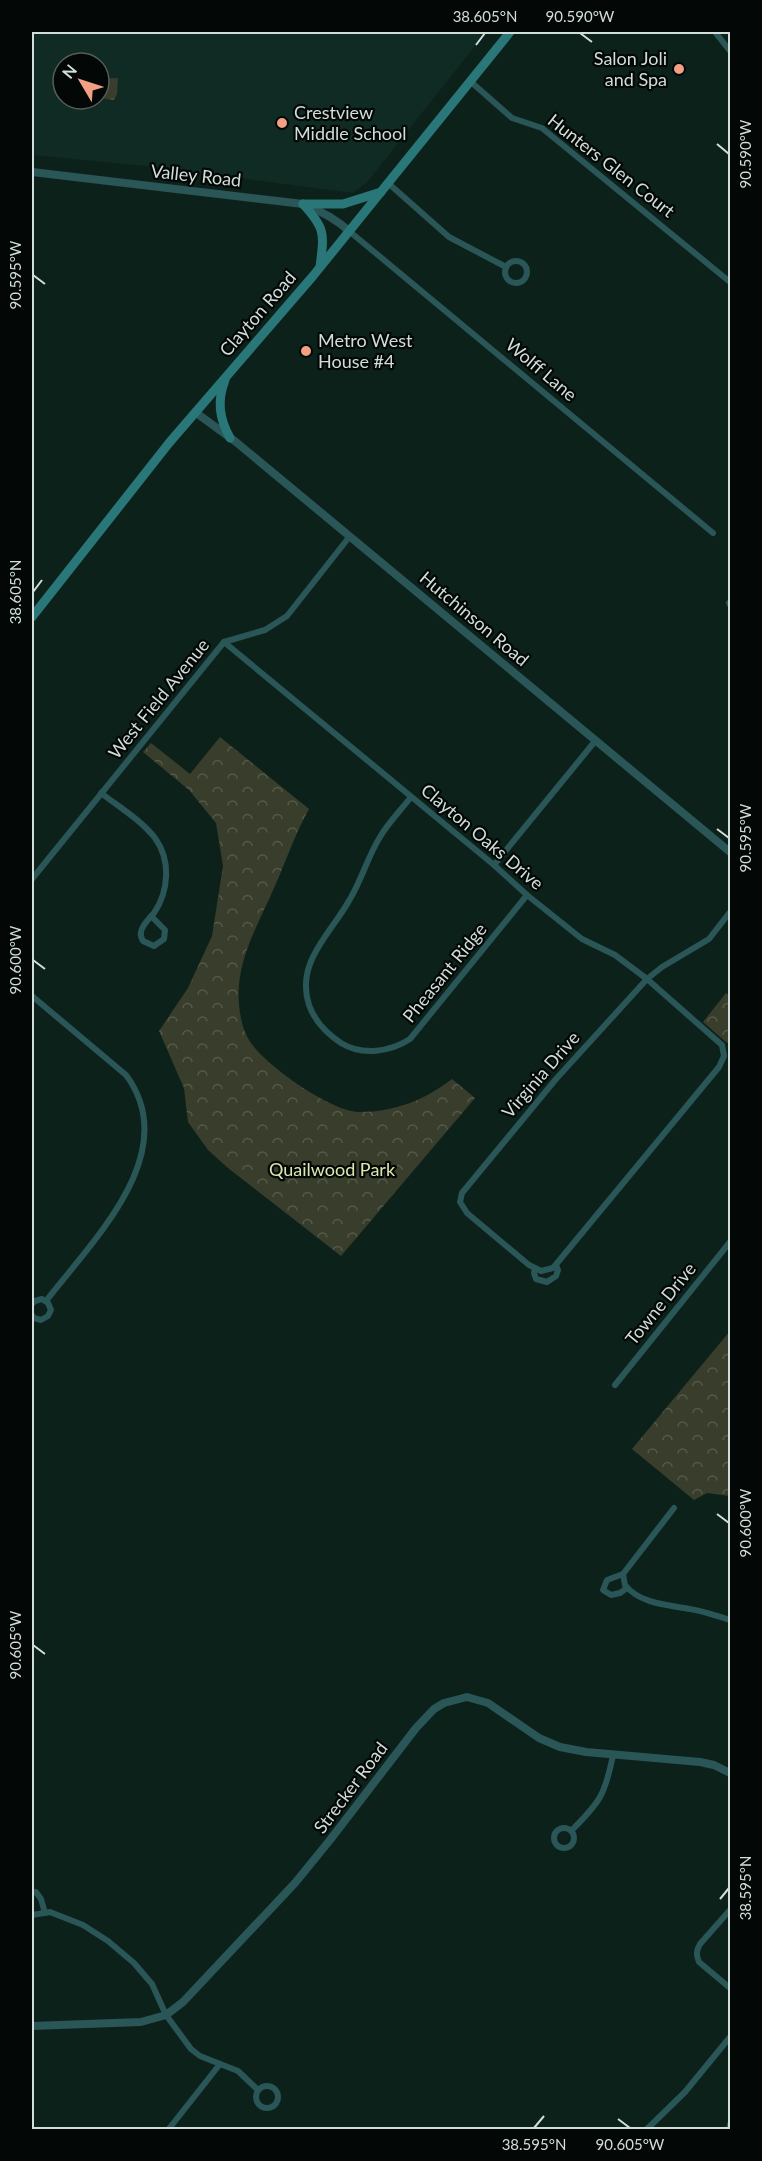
<svg xmlns="http://www.w3.org/2000/svg" width="762" height="2161" viewBox="0 0 762 2161" font-family="Lato,sans-serif">
<style>
.built{fill:#0f2b23;fill-rule:evenodd}
.forest{fill:url(#forest-crowns)}
.lines{fill:none;stroke-linecap:round;stroke-linejoin:round}
.minor{stroke:#2a5658;stroke-width:6}
.tertiary{stroke:#2a5658;stroke-width:8}
.secondary{stroke:#2a7779;stroke-width:9}
.ticks{fill:none;stroke:#d1ddd8;stroke-width:2}
.poi-dot{fill:#f39f83;stroke:#030806;stroke-width:2}
.labels{text-anchor:middle;stroke-width:4.5;stroke-linejoin:round;paint-order:stroke}
.poi-label{font-size:18px;fill:#d1ddd8;stroke:#030806;text-anchor:start}
.street-label{font-size:18px;fill:#d1ddd8;stroke:#030806}
.park-label{font-size:18px;fill:#dae8ad;stroke:#030806}
.neatline{fill:none;stroke:#d1ddd8;stroke-width:2}
.ticks-label{font-size:15px;text-anchor:middle;fill:#d1ddd8}
</style>
<defs>
<pattern id="forest-crowns" width="20" height="18" patternUnits="userSpaceOnUse" patternTransform="scale(1.5)"><rect width="20" height="18" fill="#393d2b"/><path d="M2 6a3 3 0 1 1 6 0M12 15a3 3 0 1 1 6 0" fill="none" stroke="#555949"/></pattern>
</defs>
<rect width="100%" height="100%" fill="#0d211b"/>
<path class="built" d="M32 32H486L368 181 353 193 146 166 32 155ZM63 63H99V99H63Z"/>
<g class="forest">
<polygon points="118,78 117,94 114,100 99,98 99,79"/>
<path d="M220 737 309 809C295 834 286 861 274 888 258 925 235 962 239 1004 240 1017 243 1032 251 1043 267 1066 331 1112 360 1112 394 1112 425 1100 452 1079L475 1098 341 1256 228 1168 208 1150 188 1122 184 1088 159 1031 188 988 212 936 223 866 216 823 189 790 143 752 151 743 190 774Z"/>
<polygon points="726,993 730,996 730,1042 727,1043 703,1022"/>
<polygon points="730,1331 730,1496 707,1493 694,1500 632,1449"/>
</g>
<g class="lines">
<g class="minor">
<polyline points="715,32 730,51"/>
<polyline points="470,81 512,118 542,128 730,282"/>
<polyline points="388,183 449,237 506,267"/>
<polyline points="349,231 713,533"/>
<circle cx="516" cy="272" r="11"/>
<polyline points="729,603 730,605"/>
<polyline points="224,642 494,865 527,895 582,939 615,955 647,979 722,1045 724,1056 719,1067 553,1268 541,1271 529,1265 467,1213 460,1202 462,1193 556,1079 647,979 662,967 709,939 730,912"/>
<path d="M101 793C119 807 141 820 155 838 171 860 169 891 154 913 149 919 142 925 141 932 140 936 141 937 143 941L154 946 164 939 165 930 151 916"/>
<path d="M411 797C401 810 388 823 380 837 368 856 362 879 350 899 331 934 295 962 309 1005 315 1022 326 1033 341 1043 362 1056 390 1052 410 1039L527 895"/>
<polyline points="494,865 596,740"/>
<polyline points="32,879 224,642 265,630 287,616 350,536"/>
<path d="M32 996 126 1075C184 1153 92 1241 46 1301"/>
<polyline points="535,1268 534,1273 536,1279 547,1282 556,1276 558,1270 556,1265"/>
<polyline points="32,1304 35,1301 42,1299 48,1303 51,1310 48,1316 41,1320 34,1318 32,1315"/>
<polyline points="615,1385 730,1242"/>
<path d="M674 1508 623 1574 625 1585C640 1604 668 1605 690 1609 703 1611 717 1616 730 1620"/>
<polyline points="623,1574 607,1580 603,1590 611,1595 620,1593 627,1588"/>
<circle cx="564" cy="1838" r="10"/>
<path d="M572 1830C600 1802 605 1795 613 1755"/>
<polyline points="32,1893 36,1892 41,1899 45,1913"/>
<path d="M730 1910 700 1944C696 1951 696 1955 699 1962L730 1988"/>
<polyline points="32,1915 50,1912 83,1925 108,1941 134,1963 152,1984 166,2015 191,2049 200,2056 238,2071 258,2090"/>
<circle cx="267" cy="2097" r="11"/>
<polyline points="168,2130 220,2064"/>
<polyline points="646,2130 685,2092 730,2037"/>
<polyline points="729,2130 730,2124"/>
</g>
<g class="tertiary">
<path d="M32 172 303 204C321 211 335 218 349 231"/>
<polyline points="195,412 236,442 730,852"/>
<polyline points="32,2026 141,2022 166,2015 183,2002 295,1883 330,1840 416,1728 434,1709 444,1703 467,1697 488,1703 539,1738 560,1747 586,1752 700,1762 714,1765 730,1773"/>
</g>
<g class="secondary">
<polyline points="303,204 343,204 381,192"/>
<path d="M303 204C326 229 324 234 320 267"/>
<path d="M225 380C217 401 219 418 230 438"/>
<polyline points="32,617 169,443 313,276 510,32"/>
</g>
</g>
<path class="ticks" d="M580 33 592 42M476 45 485 33M717 144 729 154M33 275 45 284M33 592 42 580M717 829 729 838M33 960 45 969M717 1514 729 1523M33 1645 45 1654M720 1899 729 1888M618 2119 630 2128M534 2128 544 2116"/>
<g class="poi-dot">
<circle cx="679" cy="69" r="6"/>
<circle cx="282" cy="123" r="6"/>
<circle cx="306" cy="351" r="6"/>
</g>
<g class="labels">
<g class="poi-label">
<text x="667" y="65" text-anchor="end">Salon Joli<tspan x="667" dy="21">and Spa</tspan></text>
<text x="294" y="119">Crestview<tspan x="294" dy="21">Middle School</tspan></text>
<text x="318" y="347">Metro West<tspan x="318" dy="21">House #4</tspan></text>
</g>
<g class="street-label">
<text transform="translate(611 166) rotate(38)" y="6">Hunters Glen Court</text>
<text transform="translate(196 176) rotate(6)" y="6">Valley Road</text>
<text transform="translate(258 314) rotate(-49)" y="6">Clayton Road</text>
<text transform="translate(541 370) rotate(40)" y="6">Wolff Lane</text>
<text transform="translate(474 619) rotate(40)" y="6">Hutchinson Road</text>
<text transform="translate(159 699) rotate(-51)" y="6">West Field Avenue</text>
<text transform="translate(482 837) rotate(40)" y="6">Clayton Oaks Drive</text>
<text transform="translate(445 973) rotate(-51)" y="6">Pheasant Ridge</text>
<text transform="translate(541 1075) rotate(-49)" y="6">Virginia Drive</text>
<text transform="translate(661 1304) rotate(-51)" y="6">Towne Drive</text>
<text transform="translate(351 1788) rotate(-53)" y="6">Strecker Road</text>
</g>
<g class="park-label">
<text x="332" y="1176">Quailwood Park</text>
</g>
</g>
<rect width="762" height="2161" fill="none" stroke="#030806" stroke-width="66"/>
<g transform="translate(81 81) rotate(309)"><circle r="28" fill="#030806" stroke="#555d5a" stroke-width="1.5"/>
<path d="M0-4.5L10 22L0 15L-10 22Z" fill="#f39f83"/>
<text y="-9" font-size="16" font-weight="bold" text-anchor="middle" fill="#d1ddd8">N</text>
</g>
<rect x="33" y="33" width="696" height="2095" class="neatline"/>
<g class="ticks-label">
<text x="485" y="22">38.605°N</text>
<text x="580" y="22">90.590°W</text>
<text transform="translate(746 154) rotate(-90)" y="5">90.590°W</text>
<text transform="translate(16 275) rotate(-90)" y="5">90.595°W</text>
<text transform="translate(16 592) rotate(-90)" y="5">38.605°N</text>
<text transform="translate(746 838) rotate(-90)" y="5">90.595°W</text>
<text transform="translate(16 960) rotate(-90)" y="5">90.600°W</text>
<text transform="translate(746 1523) rotate(-90)" y="5">90.600°W</text>
<text transform="translate(16 1645) rotate(-90)" y="5">90.605°W</text>
<text transform="translate(746 1888) rotate(-90)" y="5">38.595°N</text>
<text x="534" y="2150">38.595°N</text>
<text x="630" y="2150">90.605°W</text>
</g>
</svg>
